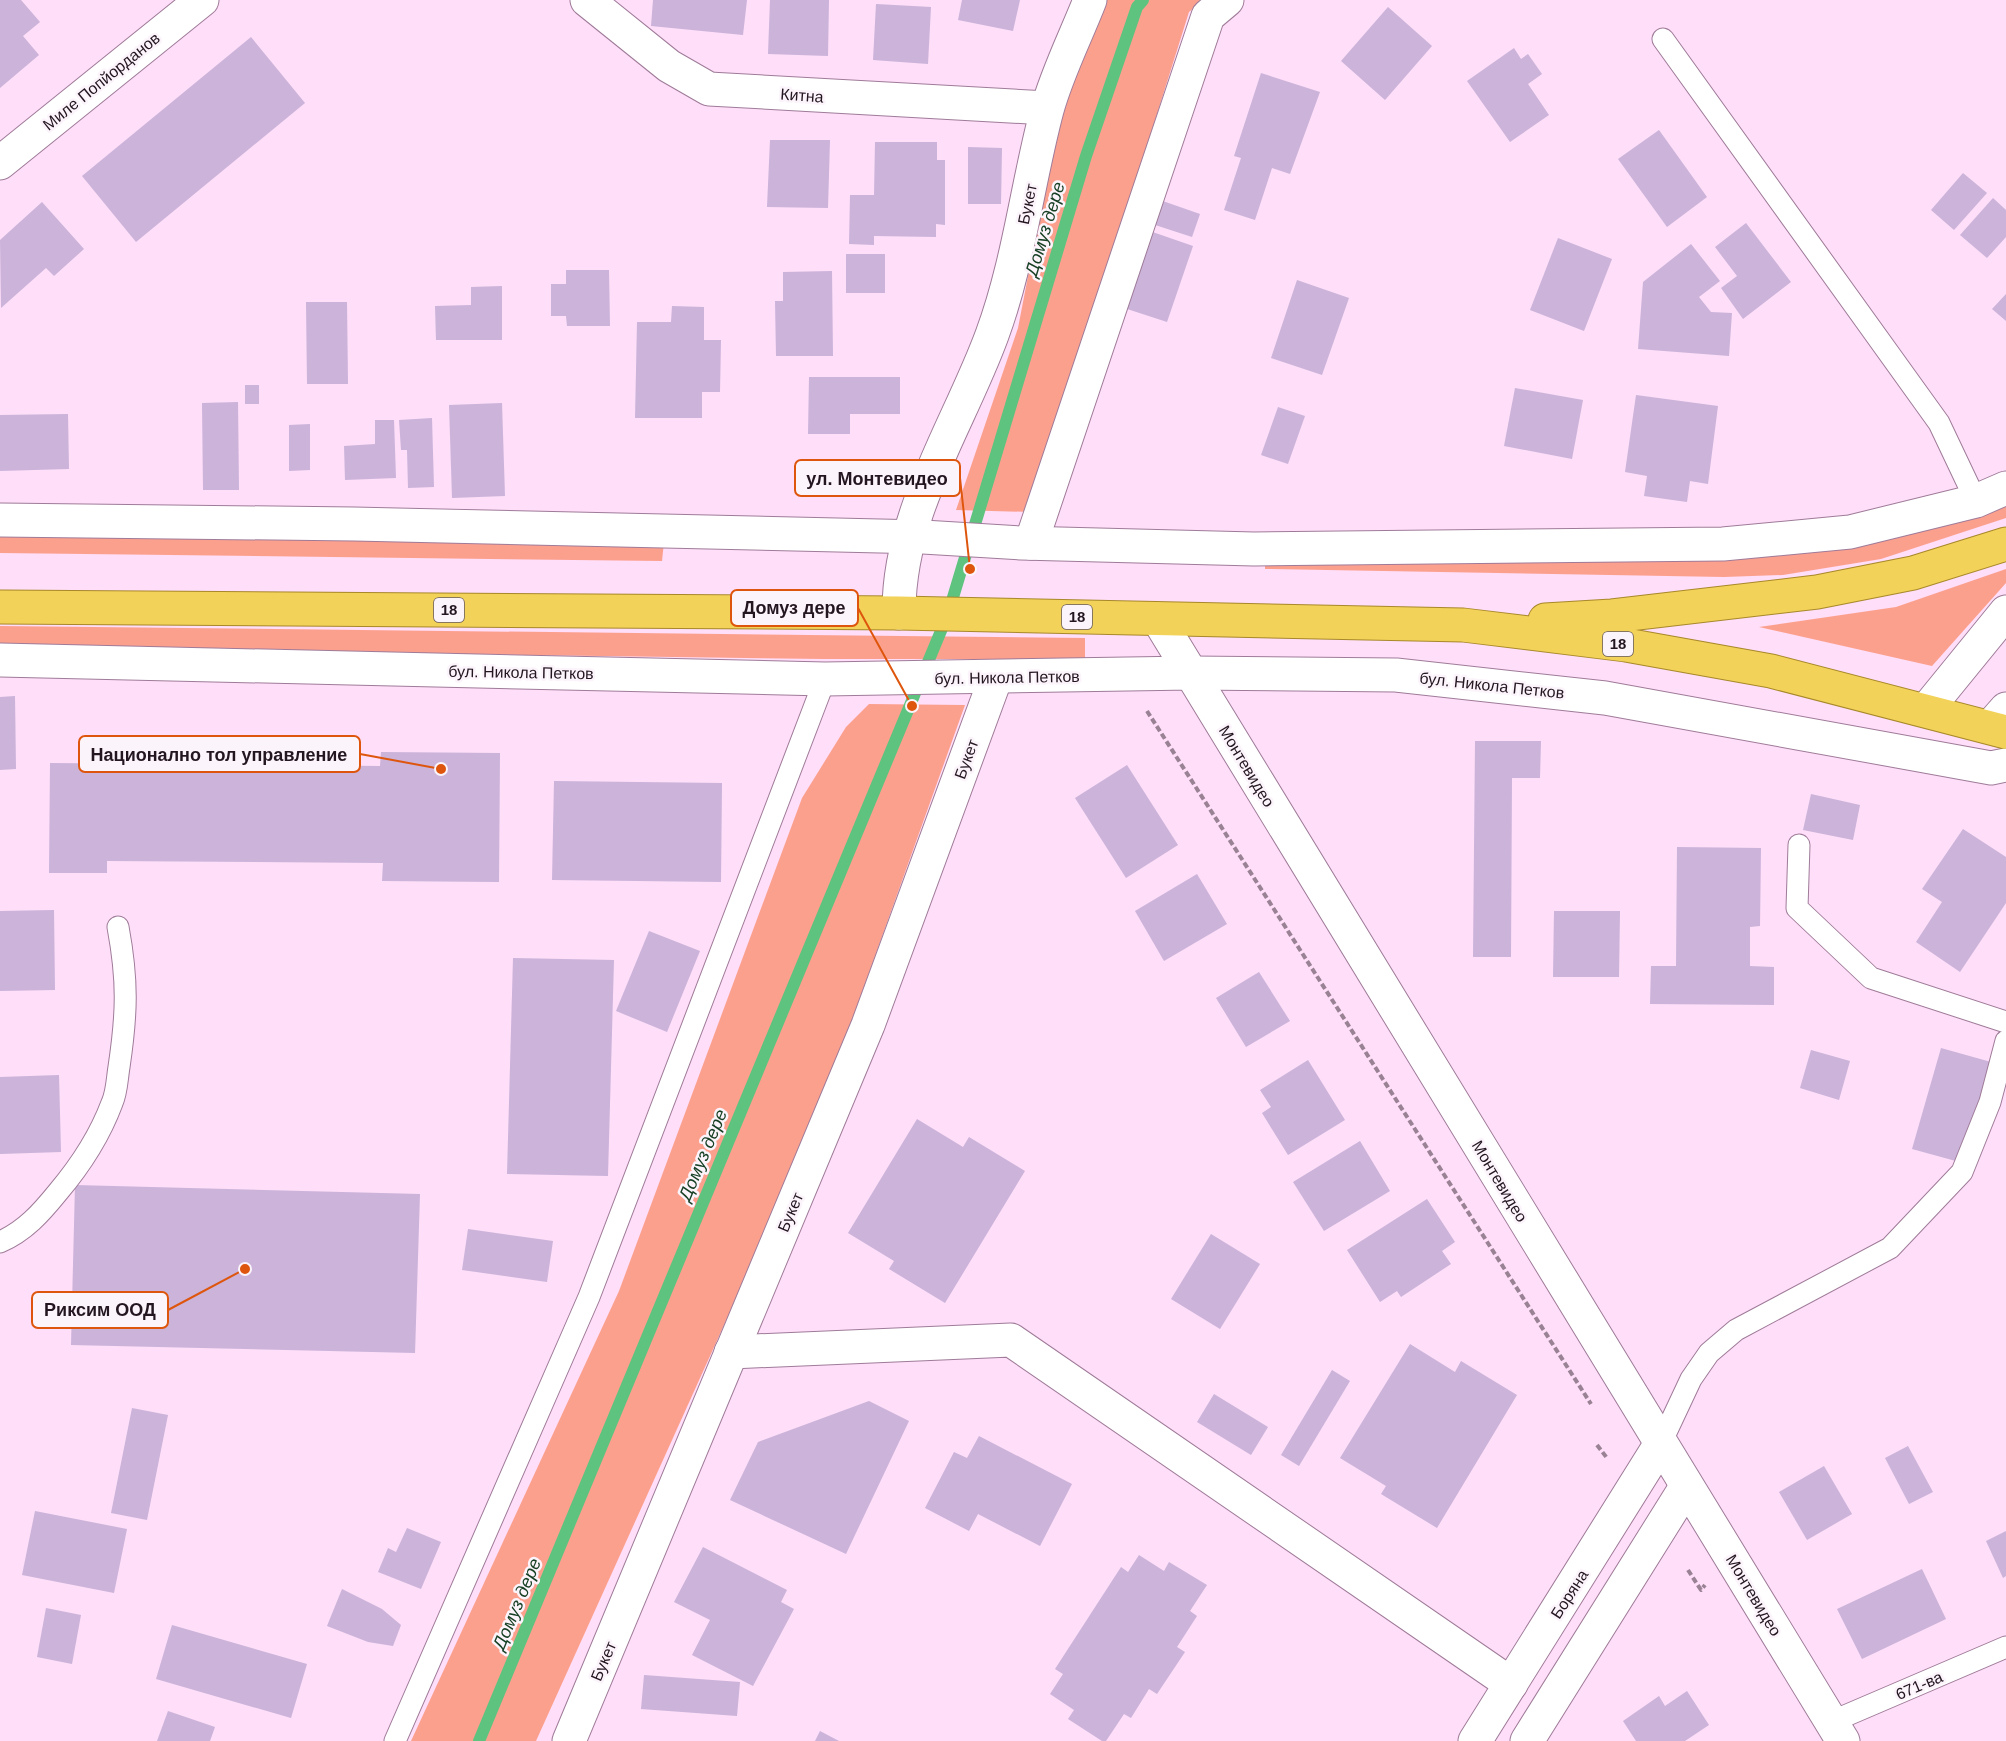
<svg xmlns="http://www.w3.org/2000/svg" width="2006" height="1741" viewBox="0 0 2006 1741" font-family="Arial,sans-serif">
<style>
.green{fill:#fca08e}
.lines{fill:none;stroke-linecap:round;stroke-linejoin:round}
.stream{stroke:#5ec37f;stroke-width:12}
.building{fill:#cbb3da}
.service-casing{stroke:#9f7b99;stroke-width:23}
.minor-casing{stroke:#9f7b99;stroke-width:35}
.tertiary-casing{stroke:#9f7b99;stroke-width:35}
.trunk-casing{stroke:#a8882a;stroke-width:35}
.path{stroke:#9a8295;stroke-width:4;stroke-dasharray:6 3;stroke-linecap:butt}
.service{stroke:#fff;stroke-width:21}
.minor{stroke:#fff;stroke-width:33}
.tertiary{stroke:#fff;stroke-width:33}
.trunk{stroke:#f2d258;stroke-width:33}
.labels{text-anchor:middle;stroke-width:5;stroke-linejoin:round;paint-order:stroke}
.shield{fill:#fcf4fb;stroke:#645962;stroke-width:1.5}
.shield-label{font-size:15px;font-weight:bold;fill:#231621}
.street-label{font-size:16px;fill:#231621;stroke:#fcf4fb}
.water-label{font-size:18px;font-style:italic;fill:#174025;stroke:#fcf4fb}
.leader{fill:none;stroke:#de560d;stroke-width:2}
.callout-dot{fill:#de560d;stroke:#fcf4fb;stroke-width:2}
.callout{fill:#fcf4fb;stroke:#de560d;stroke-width:2}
.callout-label{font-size:18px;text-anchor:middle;font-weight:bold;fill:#231621}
</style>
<rect width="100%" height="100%" fill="#fedef8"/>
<g class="green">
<polygon points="1107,0 1203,0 1189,12 1032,512 956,510 1018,328 1061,106"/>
<polygon points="2006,498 2006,518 1881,559 1783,575 1724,577 1265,569 1265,554 1583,554"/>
<polygon points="0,534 664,542 662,561 0,553"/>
<polygon points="2006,569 2006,583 1932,666 1759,627 1896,607"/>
<polygon points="0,626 1085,638 1085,659 824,659 0,648"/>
<polygon points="869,704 965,705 836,1065 729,1314 536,1741 411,1741 619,1291 802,798 846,727"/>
</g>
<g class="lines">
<polyline class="stream" points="479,1741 948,614 1086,156 1137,7 1143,0"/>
</g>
<g class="building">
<polygon points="0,0 21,0 40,22 23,36 39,55 0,88"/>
<polygon points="653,0 747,0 743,35 651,26"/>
<polygon points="770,0 829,0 828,56 768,54"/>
<polygon points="962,0 1020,0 1013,31 958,20"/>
<polygon points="876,4 931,7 928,64 873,60"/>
<polygon points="1388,7 1432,46 1385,100 1341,61"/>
<polygon points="251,37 305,103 136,242 82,176"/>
<polygon points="1514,48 1521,59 1528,54 1542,74 1528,84 1549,115 1510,142 1467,81"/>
<polygon points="1261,73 1320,92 1290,174 1272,168 1255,220 1224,210 1241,158 1234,156"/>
<polygon points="1659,130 1707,197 1667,227 1618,159"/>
<polygon points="770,140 830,140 828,208 767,207"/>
<polygon points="875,142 937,142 937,160 945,160 945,225 936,224 936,237 874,236 874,245 849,244 850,195 874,195"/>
<polygon points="968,147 1002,148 1001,204 968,204"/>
<polygon points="1963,173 1987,193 1954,230 1931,210"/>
<polygon points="1993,198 2006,210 2006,237 1987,258 1960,235"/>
<polygon points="1157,199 1200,214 1192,237 1149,223"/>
<polygon points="42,202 84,249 54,276 46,268 1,308 0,240"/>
<polygon points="1746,223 1791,282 1743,319 1721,288 1737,276 1715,247"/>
<polygon points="1144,229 1193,246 1167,322 1118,306"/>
<polygon points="1558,238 1612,259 1584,331 1530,310"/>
<polygon points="1691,244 1720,281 1699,297 1711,312 1732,313 1729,356 1638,349 1643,282"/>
<rect x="846" y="254" width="39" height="39"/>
<polygon points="566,270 609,270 610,326 567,326 566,316 551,316 551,284 566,284"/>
<polygon points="832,271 833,356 776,356 775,301 783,301 783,272"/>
<polygon points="1297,280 1349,298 1322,375 1271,358"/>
<polygon points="502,286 502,340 436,340 435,306 471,305 471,287"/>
<polygon points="2006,294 2006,321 1992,309"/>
<polygon points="306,302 347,302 348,384 307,384"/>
<polygon points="672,306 704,307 704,340 721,340 720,392 702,392 702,418 635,418 637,322 671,322"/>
<polygon points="809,377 900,377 900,414 850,414 850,434 808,434"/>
<rect x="245" y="385" width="14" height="19"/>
<polygon points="1515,388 1583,400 1572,459 1504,446"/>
<polygon points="1636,395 1718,406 1708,484 1690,481 1687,502 1644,496 1647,476 1625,472"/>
<polygon points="238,402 239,490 203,490 202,403"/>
<polygon points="502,403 505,496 452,498 449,405"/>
<polygon points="1278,407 1305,416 1288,464 1261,455"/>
<polygon points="68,414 69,469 0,471 0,415"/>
<polygon points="432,418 434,487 408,488 407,450 401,450 399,420"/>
<polygon points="375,420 394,420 396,478 345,480 344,446 375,444"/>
<polygon points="310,424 310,470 289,471 289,425"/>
<polygon points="15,696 16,769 0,770 0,697"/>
<polygon points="1475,741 1541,741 1540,778 1512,778 1511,957 1473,957"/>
<polygon points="381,752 500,753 499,882 382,881 383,863 107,861 107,873 49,873 50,763 380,766"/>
<polygon points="1127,765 1178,845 1126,878 1075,798"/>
<polygon points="554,781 722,783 721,882 552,880"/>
<polygon points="1811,794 1860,805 1853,840 1803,830"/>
<polygon points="1963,829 2006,857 2006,903 1960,972 1916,942 1942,902 1922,889"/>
<polygon points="1677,847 1761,848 1760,926 1750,927 1750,966 1774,967 1774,1005 1650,1004 1651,966 1676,966"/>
<polygon points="1197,874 1227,924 1164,961 1135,911"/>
<polygon points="54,910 55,990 0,991 0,911"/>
<polygon points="1554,911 1620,911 1619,977 1553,977"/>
<polygon points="649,931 700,951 667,1032 616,1011"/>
<polygon points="513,958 614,960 608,1176 507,1174"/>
<polygon points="1259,972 1290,1021 1246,1047 1216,998"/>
<polygon points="1941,1048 1991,1062 1963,1163 1912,1149"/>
<polygon points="1811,1050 1850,1061 1839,1100 1800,1088"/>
<polygon points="1308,1060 1345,1120 1288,1155 1262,1113 1271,1107 1260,1090"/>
<polygon points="59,1075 61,1152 0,1154 0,1077"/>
<polygon points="917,1119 963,1147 969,1137 1025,1171 945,1303 889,1269 894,1261 848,1233"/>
<polygon points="1360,1141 1390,1191 1324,1231 1293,1182"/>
<polygon points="75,1185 420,1194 415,1353 71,1345"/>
<polygon points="1427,1199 1455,1242 1442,1251 1451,1264 1401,1297 1397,1291 1380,1302 1347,1250"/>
<polygon points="468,1229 553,1241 547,1282 462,1270"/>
<polygon points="1211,1234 1260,1264 1220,1329 1171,1299"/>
<polygon points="1410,1344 1455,1372 1461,1361 1517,1395 1437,1528 1381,1494 1386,1486 1340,1458"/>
<polygon points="1332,1370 1350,1381 1299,1466 1281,1455"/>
<polygon points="1214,1394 1268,1427 1251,1455 1197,1422"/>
<polygon points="869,1401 909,1421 846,1554 730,1500 758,1442"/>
<polygon points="132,1408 168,1415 147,1520 111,1513"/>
<polygon points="979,1436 1072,1484 1040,1546 978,1514 969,1531 925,1508 954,1452 967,1458"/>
<polygon points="1908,1446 1933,1492 1909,1504 1885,1458"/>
<polygon points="1824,1466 1852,1514 1807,1540 1779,1492"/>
<polygon points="35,1511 127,1529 114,1593 22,1575"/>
<polygon points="407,1528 441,1542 421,1589 378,1572 388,1548 396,1552"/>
<polygon points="2006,1531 2006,1576 2003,1578 1986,1541"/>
<polygon points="703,1547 787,1590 781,1602 794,1609 753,1686 692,1655 710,1620 674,1602"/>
<polygon points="1139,1555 1164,1571 1169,1562 1207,1585 1190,1611 1197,1616 1177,1647 1185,1652 1157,1694 1149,1689 1131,1718 1124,1714 1106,1741 1102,1741 1068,1719 1074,1710 1050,1694 1063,1674 1055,1669 1121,1567 1128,1572"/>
<polygon points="1922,1569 1946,1619 1862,1659 1837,1609"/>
<polygon points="342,1589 382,1609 401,1625 393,1646 368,1642 327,1626"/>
<polygon points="46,1608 81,1615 72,1664 37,1657"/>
<polygon points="172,1625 307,1664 291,1718 156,1679"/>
<polygon points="644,1675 740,1682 737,1716 641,1709"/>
<polygon points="1687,1691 1709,1725 1685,1741 1636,1741 1623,1721 1659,1696 1665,1706"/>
<polygon points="168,1711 215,1727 210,1741 157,1741"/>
<polygon points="820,1731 839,1741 815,1741"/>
</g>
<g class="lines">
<defs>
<g id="service">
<polyline points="1663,39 1939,423 1976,501"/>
<polyline points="1799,845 1797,908 1871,978 2006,1022"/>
<path d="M0 1242C25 1231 41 1213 58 1192 80 1166 100 1135 112 1103 117 1092 117 1079 119 1067 127 1013 128 981 118 927"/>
<polyline points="1660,1445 1691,1379 1709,1353 1736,1330 1890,1248 1962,1172 1990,1102 2006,1041"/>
<polyline points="1831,1722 2006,1647"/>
<polyline points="395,1741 589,1297 825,679"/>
</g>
<g id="minor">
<polyline points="587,0 669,66 709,89 1047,108"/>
<polyline points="0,163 202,0"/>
<polyline points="0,520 354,524 923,537 1021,543 1254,549 1723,544 1850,532 1976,501 2006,488"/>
<polyline points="1031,543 1208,16 1227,0"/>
<path d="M899 613C898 513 959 425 992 335 1019 262 1027 185 1047 110 1057 73 1076 36 1090 0"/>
<polyline points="0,660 825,679 1191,673 1396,675 1605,698 1991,768 2006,765"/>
<polyline points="731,1352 1011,1340 1511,1684"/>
<polyline points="569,1741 868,1025 996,677"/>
</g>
<g id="tertiary">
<polyline points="1158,619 1843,1741"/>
<polyline points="1927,709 2006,612"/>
<polyline points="1991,726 2006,709"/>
<polyline points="1475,1741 1660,1445"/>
<polyline points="1527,1741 1686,1487"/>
</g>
<g id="trunk">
<polyline points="0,607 899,613 1463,625 1626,645 1771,671 2006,732"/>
<polyline points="1545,620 1612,616 1817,592 1913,573 2006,544"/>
</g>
</defs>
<use href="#service" class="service-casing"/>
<use href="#minor" class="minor-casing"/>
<use href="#tertiary" class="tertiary-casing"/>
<use href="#trunk" class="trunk-casing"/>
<g class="path">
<polyline points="1147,711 1591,1404"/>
<polyline points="1597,1445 1607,1458"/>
<polyline points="1688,1570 1701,1590 1705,1585"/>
</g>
<use href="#service" class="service"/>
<use href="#minor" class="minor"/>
<use href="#tertiary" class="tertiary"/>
<use href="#trunk" class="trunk"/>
</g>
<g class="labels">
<g class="shield">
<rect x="434" y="598" width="30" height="24" rx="4.5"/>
<rect x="1062" y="605" width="30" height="24" rx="4.5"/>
<rect x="1603" y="632" width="30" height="24" rx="4.5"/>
</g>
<g class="shield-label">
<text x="449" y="615">18</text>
<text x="1077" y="622">18</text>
<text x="1618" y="649">18</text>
</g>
<g class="street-label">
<text transform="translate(101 81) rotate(-39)" y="6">Миле Попйорданов</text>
<text transform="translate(802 95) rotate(4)" y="6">Китна</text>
<text transform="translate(1027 204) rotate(-78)" y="6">Букет</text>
<text transform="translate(521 672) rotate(1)" y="6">бул. Никола Петков</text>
<text transform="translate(1007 677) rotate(-1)" y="6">бул. Никола Петков</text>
<text transform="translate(1492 685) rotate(6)" y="6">бул. Никола Петков</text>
<text transform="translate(966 759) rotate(-70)" y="6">Букет</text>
<text transform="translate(1247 766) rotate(59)" y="6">Монтевидео</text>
<text transform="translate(1500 1181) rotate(59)" y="6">Монтевидео</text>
<text transform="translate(790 1212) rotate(-67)" y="6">Букет</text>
<text transform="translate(1569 1594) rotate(-57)" y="6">Боряна</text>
<text transform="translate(1754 1595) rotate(59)" y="6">Монтевидео</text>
<text transform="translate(603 1661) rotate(-67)" y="6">Букет</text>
<text transform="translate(1919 1685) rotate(-23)" y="6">671-ва</text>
</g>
<g class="water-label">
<text transform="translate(1045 229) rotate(-73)" y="6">Домуз дере</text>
<text transform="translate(703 1155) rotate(-67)" y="6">Домуз дере</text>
<text transform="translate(517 1604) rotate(-67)" y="6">Домуз дере</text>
</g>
</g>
<path class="leader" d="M970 569L960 478M912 706L858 608M441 769L360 754M245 1269L168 1310"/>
<g class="callout-dot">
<circle cx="970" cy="569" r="6"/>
<circle cx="912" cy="706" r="6"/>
<circle cx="441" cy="769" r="6"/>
<circle cx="245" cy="1269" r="6"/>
</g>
<g class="callout">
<rect x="795" y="460" width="165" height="36" rx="6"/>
<rect x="731" y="590" width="127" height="36" rx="6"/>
<rect x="79" y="736" width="281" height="36" rx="6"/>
<rect x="32" y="1292" width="136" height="36" rx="6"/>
</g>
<g class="callout-label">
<text x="877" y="485">ул. Монтевидео</text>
<text x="794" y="614">Домуз дере</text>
<text x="219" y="761">Национално тол управление</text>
<text x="100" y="1316">Риксим ООД</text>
</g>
</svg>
